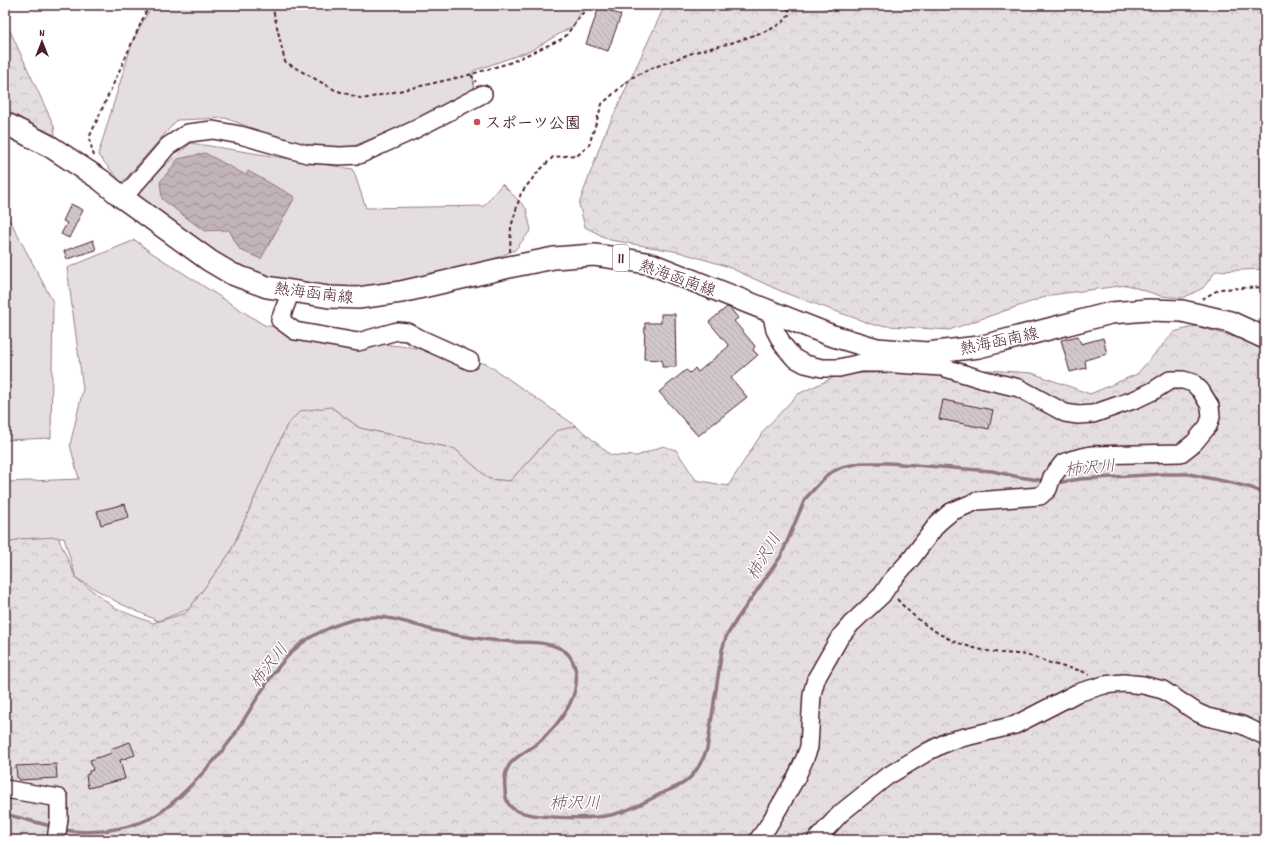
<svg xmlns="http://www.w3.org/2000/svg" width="1270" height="845" viewBox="0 0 1270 845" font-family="Dekko,'Klee One',sans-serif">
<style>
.green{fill:#e5dee0;stroke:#987e86}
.forest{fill:url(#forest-crowns);stroke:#987e86}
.water{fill:url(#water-waves);stroke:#91787e}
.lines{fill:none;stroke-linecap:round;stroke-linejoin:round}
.stream{stroke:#91787e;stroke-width:3.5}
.building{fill:url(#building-back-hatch);stroke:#4a1f2b}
.minor-casing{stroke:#4a1f2b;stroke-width:20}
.major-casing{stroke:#4a1f2b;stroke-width:24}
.path{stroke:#4a1f2b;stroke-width:2;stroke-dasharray:4 3;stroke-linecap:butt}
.minor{stroke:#fff;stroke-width:17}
.major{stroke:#fff;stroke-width:21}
.poi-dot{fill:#d1495b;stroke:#fff;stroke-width:1.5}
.labels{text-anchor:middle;stroke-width:3;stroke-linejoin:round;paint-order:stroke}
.shield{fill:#fff;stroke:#80626b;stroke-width:1}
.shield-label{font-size:15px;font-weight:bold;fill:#4a1f2b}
.poi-label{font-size:16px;font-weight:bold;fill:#4a1f2b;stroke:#fff;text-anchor:start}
.street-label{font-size:16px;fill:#4a1f2b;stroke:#fff}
.water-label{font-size:17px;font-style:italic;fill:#74535c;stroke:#fff}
</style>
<defs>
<pattern id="forest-crowns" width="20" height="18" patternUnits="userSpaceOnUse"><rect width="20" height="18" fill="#e5dee0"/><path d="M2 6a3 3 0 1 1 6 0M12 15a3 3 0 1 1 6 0" fill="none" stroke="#c6bec0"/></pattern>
<pattern id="water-waves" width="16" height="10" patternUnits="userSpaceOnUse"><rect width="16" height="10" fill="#c1b3b6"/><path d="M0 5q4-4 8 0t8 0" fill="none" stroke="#9f9194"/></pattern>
<pattern id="building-back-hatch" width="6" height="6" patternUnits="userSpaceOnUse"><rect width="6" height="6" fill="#d2c7cb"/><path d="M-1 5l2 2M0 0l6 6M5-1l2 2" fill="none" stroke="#b6aaae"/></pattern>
</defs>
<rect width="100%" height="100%" fill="#fff"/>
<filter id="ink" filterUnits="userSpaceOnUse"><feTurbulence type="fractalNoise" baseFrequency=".025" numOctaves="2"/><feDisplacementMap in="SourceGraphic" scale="8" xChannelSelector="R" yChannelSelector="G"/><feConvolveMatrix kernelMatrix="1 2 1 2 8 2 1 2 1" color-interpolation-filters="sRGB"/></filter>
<g filter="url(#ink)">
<g class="green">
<polygon points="152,5 585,5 573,26 530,51 473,71 474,96 349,148 313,151 225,118 177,120 122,183 98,155 133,40"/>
<polygon points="191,143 353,169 366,208 484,206 502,184 526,208 531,230 515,250 475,267 347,292 279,280 229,261 128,197"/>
<polygon points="5,211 53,302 51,438 5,440"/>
<polygon points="135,240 149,251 264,325 352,341 410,347 487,364 576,426 552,435 510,481 489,479 455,449 360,428 331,407 287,425 230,553 189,609 158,621 119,603 76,578 64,538 19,539 5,545 5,482 79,479 70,445 83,389 67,268"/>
</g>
<g class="forest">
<polygon points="665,5 817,5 834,11 840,5 1265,5 1265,269 1216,271 1203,288 1183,298 1161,296 1127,285 1051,295 949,330 874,325 785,293 726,266 679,252 610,240 585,227 579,204 603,138"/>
<polygon points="5,20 54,126 55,135 5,119"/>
<polygon points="1196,326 1238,338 1265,349 1265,840 5,840 5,545 19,539 58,537 76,578 116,609 153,623 186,613 230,553 287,425 300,411 331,407 360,428 455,449 489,479 510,481 556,431 576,426 611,455 637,456 663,446 676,450 696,480 728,486 764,430 798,394 841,374 893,372 945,374 988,370 1032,373 1090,394 1137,374 1174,332"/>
</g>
<polygon class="water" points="205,153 246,175 248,171 295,197 261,259 240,250 229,230 204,231 162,199 160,182 178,159"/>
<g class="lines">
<g class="stream">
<polyline points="1056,483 1080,479 1163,474 1189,474 1228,482 1252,488 1265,494"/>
<polyline points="5,814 54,827"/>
<path d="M62 829C74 833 89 832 102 831 119 829 135 826 151 818 175 806 217 759 233 737 253 707 273 665 302 643 317 632 343 621 362 618 386 614 409 623 432 630 441 632 452 634 461 636 480 639 498 641 517 642 530 642 544 642 557 647 563 649 569 654 572 660 587 690 560 724 538 743 529 750 516 756 510 764 505 771 504 780 505 789 505 795 507 803 511 807 524 820 593 819 611 815 629 811 646 802 662 793 669 790 678 787 685 782 696 774 702 762 707 749L722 650 726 637 737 619 781 556 805 499 828 474 842 467 861 463H888L992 471 1019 477 1046 481"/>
</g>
</g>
<g class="building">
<polygon points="599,7 621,15 608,51 586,44"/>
<polygon points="71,204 83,210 69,238 61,234 67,223 63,221"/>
<polygon points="93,240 96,250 67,259 64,251"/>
<polygon points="727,307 730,308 738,318 734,321 755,346 753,350 758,355 731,378 747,397 698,436 659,392 686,370 690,373 695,368 698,372 729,346 709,322"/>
<polygon points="661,314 675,314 676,367 662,367 662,360 644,359 645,323 661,323"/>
<polygon points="1078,336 1081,344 1103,338 1107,354 1085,360 1086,368 1070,372 1061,340"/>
<polygon points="943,400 993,410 989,429 939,419"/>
<polygon points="125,504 129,517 101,525 97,511"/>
<polygon points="130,742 135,755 120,760 125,779 88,788 86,775 89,774 89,771 93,770 90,760 112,753 110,749"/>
<polygon points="56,764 57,778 19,780 19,778 17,778 16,766"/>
</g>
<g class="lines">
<defs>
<g id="minor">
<polyline points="123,198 168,146 188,133 213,130 240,135 307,154 340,156 359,155 412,131 483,94"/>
<polyline points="291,291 280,320 295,331 358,342 397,331 408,332 419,338 470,361"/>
<polyline points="5,789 59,798 59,819 56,840"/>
<polyline points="758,840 768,826 778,809 796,778 805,758 809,747 812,694 816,679 840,637 851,624 882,595 892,580 911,559 938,523 951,512 977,501 1040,496 1048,489 1052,477 1063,463 1074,459 1091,455 1181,453 1194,443 1208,426 1211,417 1210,406 1201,391 1193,383 1183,380 1170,380 1153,391 1136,399 1093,414 1078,415 1065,413 1019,388 981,379 942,367 881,363 861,363 839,368 822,368 805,364 794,358 783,345 775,330 771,311"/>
<polyline points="816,840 841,813 886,777 929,751 949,741 1015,725 1077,693 1104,685 1123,683 1143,685 1163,690 1198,713 1207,717 1242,725 1265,736"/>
</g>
<polyline id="major" points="5,123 51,147 101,180 123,198 210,261 232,274 267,287 329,297 358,298 401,292 509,267 554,258 594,255 624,259 651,264 830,335 877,349 927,353 979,347 1111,313 1148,310 1182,311 1230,322 1265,338"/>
</defs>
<use href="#minor" class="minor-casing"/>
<use href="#major" class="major-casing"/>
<g class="path">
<polyline points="272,5 285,62 335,90 363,99 465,76 509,63 564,38 589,5"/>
<polyline points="830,5 834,11 855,5"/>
<polyline points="471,75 476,82"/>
<polyline points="94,156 89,138 149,5"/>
<polyline points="510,252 511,227 521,193 537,173 553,157 578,155 589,145 602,104 631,78 652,68 695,52 731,43 769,30 783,22 789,15 789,10 783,5"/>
<polyline points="1202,299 1220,289 1265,287"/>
<path d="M897 599C924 629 954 646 994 652 1004 654 1015 653 1025 655 1035 657 1046 662 1057 665 1068 669 1079 668 1089 675"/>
</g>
<use href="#minor" class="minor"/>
<use href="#major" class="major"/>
</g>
</g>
<circle class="poi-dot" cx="477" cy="122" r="4"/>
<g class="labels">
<rect class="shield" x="613" y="245" width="16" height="26" rx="3"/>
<g class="shield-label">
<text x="621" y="263">11</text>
</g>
<g class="poi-label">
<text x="485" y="128">スポーツ公園</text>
</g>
<g class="street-label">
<text transform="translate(678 277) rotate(20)" y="6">熱海函南線</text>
<text transform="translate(314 292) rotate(7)" y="6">熱海函南線</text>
<text transform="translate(999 340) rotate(-12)" y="6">熱海函南線</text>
</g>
<g class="water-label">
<text transform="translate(1090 467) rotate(-5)" y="6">柿沢川</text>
<text transform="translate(763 556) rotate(-60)" y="6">柿沢川</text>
<text transform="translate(268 665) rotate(-52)" y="6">柿沢川</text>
<text x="575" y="808">柿沢川</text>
</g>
</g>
<rect width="1270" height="845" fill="none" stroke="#fff" stroke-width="20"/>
<rect x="10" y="10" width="1250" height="825" fill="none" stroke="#4a1f2b" stroke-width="1.5" filter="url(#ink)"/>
<g transform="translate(42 42)" stroke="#ffffff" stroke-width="3" paint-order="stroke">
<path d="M0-3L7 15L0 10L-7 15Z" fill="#4a1f2b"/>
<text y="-6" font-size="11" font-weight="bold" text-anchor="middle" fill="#4a1f2b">N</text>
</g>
</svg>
